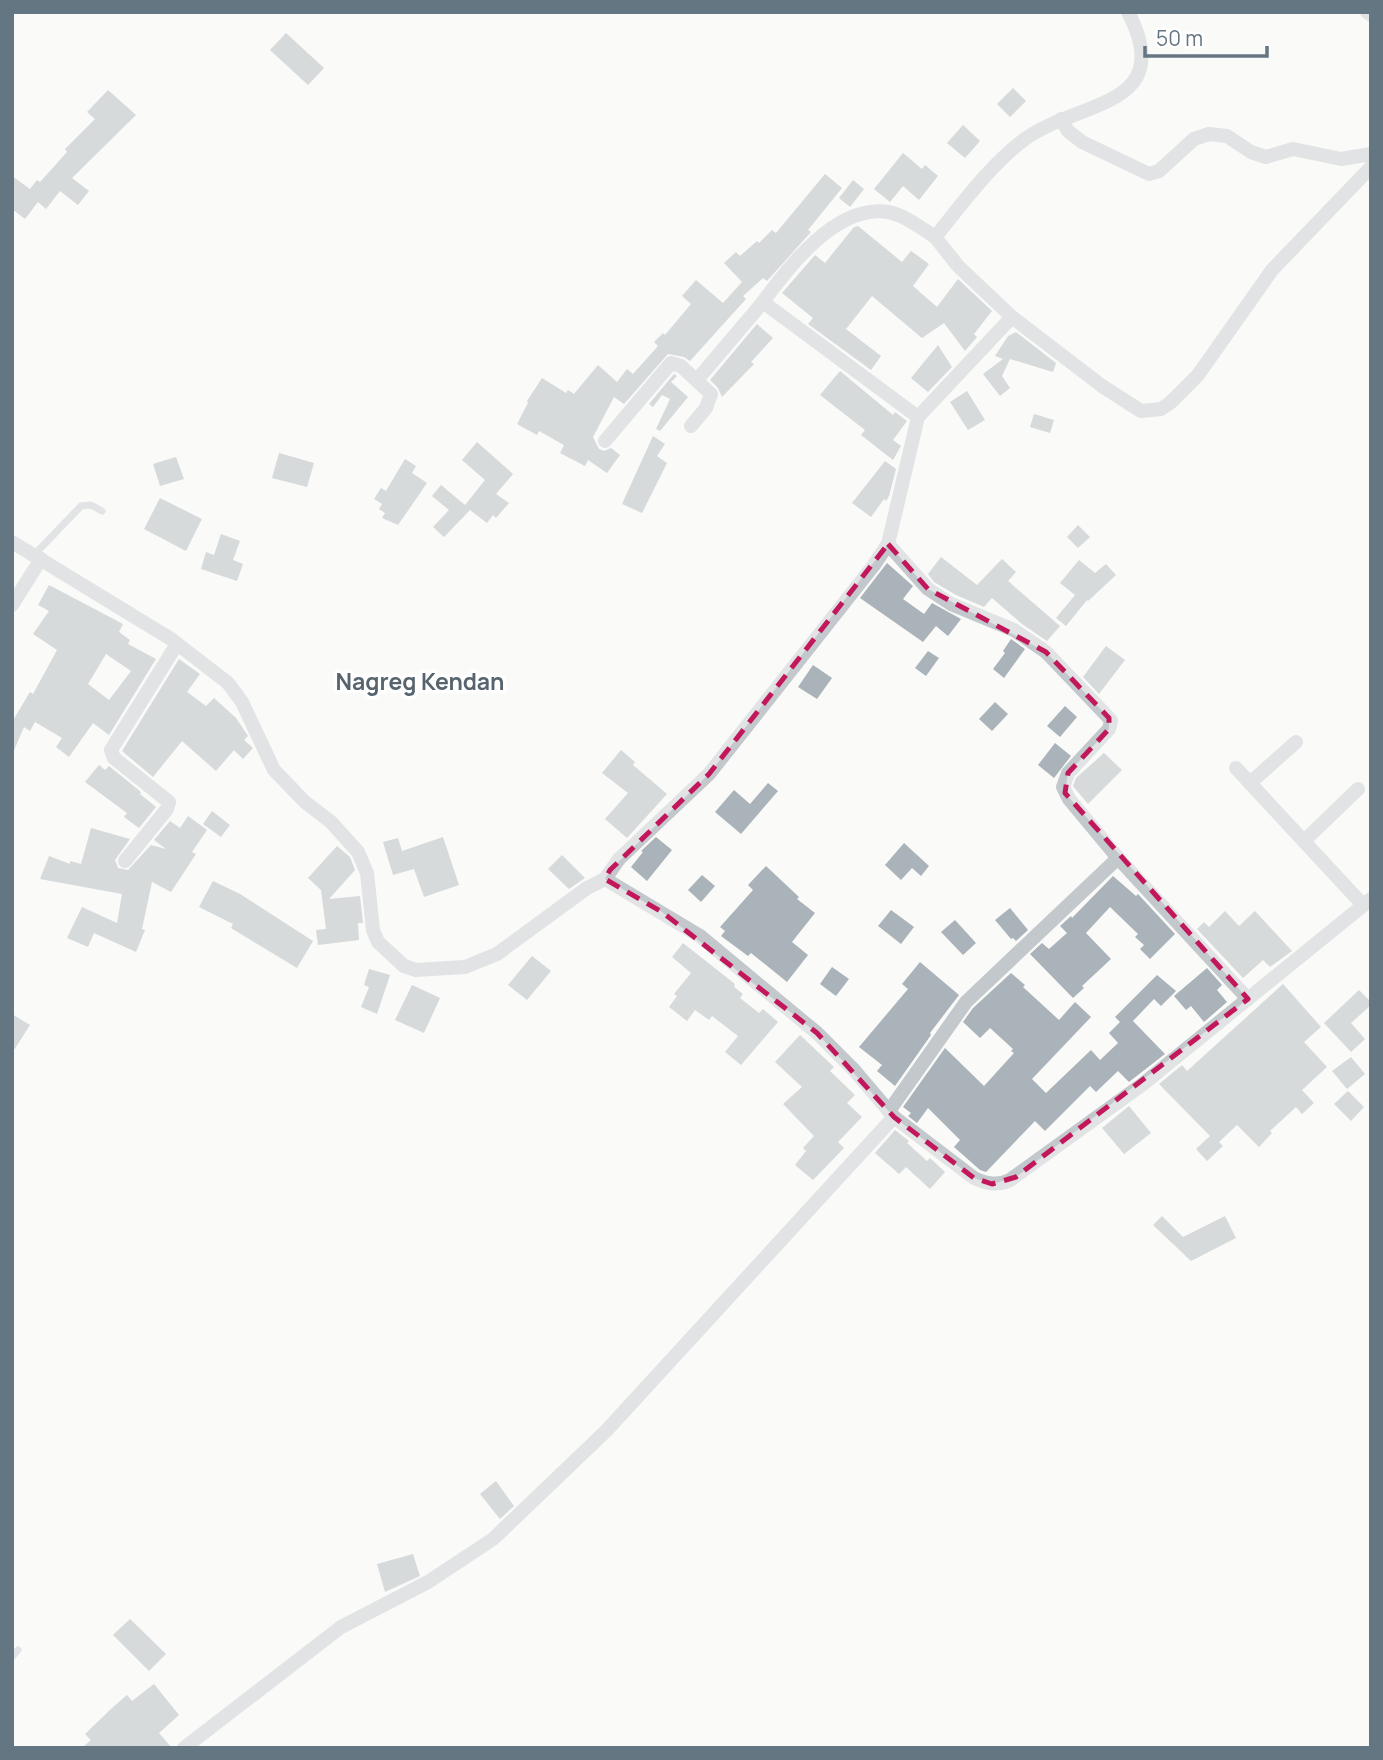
<svg xmlns="http://www.w3.org/2000/svg" width="1383" height="1760" viewBox="0 0 1383 1760" font-family="Manrope,sans-serif">
<style>
.building{fill:#aab3b9;fill-rule:evenodd}
.lines{fill:none;stroke-linecap:round;stroke-linejoin:round}
.lane{stroke:#c3c8cc;stroke-width:7}
.street{stroke:#c3c8cc;stroke-width:14}
.marked{fill:none;stroke:#c2185b;stroke-width:5;stroke-dasharray:14 9;stroke-linejoin:round}
.labels{text-anchor:middle;stroke-width:7;stroke-linejoin:round;paint-order:stroke}
.quarter-label{font-size:23px;font-weight:bold;fill:#57646e;stroke:#fff}
</style>
<rect width="100%" height="100%" fill="#fafaf8"/>
<g class="building">
<polygon points="286,33 324,68 308,85 270,50"/>
<polygon points="1013,88 1026,101 1010,117 997,104"/>
<polygon points="108,90 136,115 72,178 89,191 78,205 60,191 46,209 38,202 25,219 12,209 12,176 30,189 37,180 40,182 67,152 65,149 95,119 87,112"/>
<polygon points="963,125 980,141 965,158 947,143"/>
<polygon points="903,153 922,169 925,165 938,176 919,200 903,186 890,202 874,189"/>
<polygon points="825,174 842,188 808,230 811,232 767,281 763,278 743,296 746,299 690,361 684,357 668,354 624,404 614,397 593,437 599,449 604,451 611,448 620,455 607,473 588,460 585,466 560,453 564,445 539,431 537,435 517,424 528,403 527,401 542,378 566,393 568,390 574,394 598,365 617,382 627,369 633,374 658,346 654,342 663,333 665,335 691,304 682,296 696,280 723,303 742,282 724,263 736,252 740,256 757,241 759,243 772,230 776,233"/>
<polygon points="853,180 864,189 850,207 839,198"/>
<polygon points="858,226 902,262 911,251 929,264 913,286 937,307 958,279 992,311 974,334 977,337 965,351 944,323 922,338 872,296 846,329 881,356 871,370 808,324 813,318 782,293 815,255 825,263 854,227"/>
<polygon points="757,324 773,338 751,362 754,364 722,397 718,388 710,380"/>
<polygon points="1016,332 1056,363 1053,372 1010,359 1002,376 1010,388 1000,396 983,374 1003,359 995,356 1008,336"/>
<polygon points="938,345 952,367 928,392 911,378"/>
<polygon points="840,371 893,415 895,412 907,421 893,440 901,446 893,460 861,435 865,430 820,395"/>
<polygon points="674,374 677,376 671,382 688,397 660,431 656,429 670,399 662,395 653,407 649,404"/>
<polygon points="967,391 985,420 968,430 950,402"/>
<polygon points="1034,414 1054,420 1050,433 1030,427"/>
<polygon points="653,436 665,444 657,456 667,463 642,513 622,504"/>
<polygon points="477,442 513,474 496,494 509,503 496,518 493,515 487,523 470,510 444,537 433,527 449,510 432,496 441,485 465,505 485,480 462,460"/>
<polygon points="279,453 314,463 307,487 272,478"/>
<polygon points="176,457 184,479 160,486 153,464"/>
<polygon points="405,459 416,466 412,473 427,483 398,525 382,518 385,513 379,509 382,504 374,499 381,488 386,491"/>
<polygon points="885,461 896,469 889,496 886,501 884,499 871,517 852,503"/>
<polygon points="160,498 202,519 186,551 144,529"/>
<polygon points="1078,525 1090,537 1078,548 1067,537"/>
<polygon points="221,534 240,541 233,560 243,564 237,581 201,569 206,552 214,555"/>
<polygon points="941,557 977,585 1002,559 1016,572 1008,581 1060,626 1047,641 1022,624 992,598 984,607 956,595 934,582 928,574"/>
<polygon points="1079,560 1095,573 1106,564 1116,575 1088,601 1087,600 1066,626 1056,618 1075,595 1060,583"/>
<polygon points="887,563 913,586 903,599 924,614 932,603 961,619 948,636 936,626 923,642 860,598"/>
<path d="M49 585 123 624 119 632 130 640 128 644 156 659 109 735 93 723 69 757 56 747 62 738 35 722 30 731 24 727 12 755V722L30 692 33 694 57 650 33 634 49 611 38 605ZM106 654 131 671 109 700 88 684Z"/>
<polygon points="1011,639 1025,649 1004,678 993,669 1005,653 1003,651"/>
<polygon points="1106,646 1125,660 1099,694 1083,677"/>
<polygon points="928,651 939,658 926,676 915,668"/>
<polygon points="179,659 200,674 187,692 206,706 214,698 236,718 248,736 244,740 253,748 243,759 234,750 216,771 182,741 153,777 122,751"/>
<polygon points="813,665 832,678 817,699 798,687"/>
<polygon points="995,702 1008,714 992,731 979,719"/>
<polygon points="1065,706 1077,717 1060,737 1047,726"/>
<polygon points="1055,743 1071,756 1054,778 1038,765"/>
<polygon points="621,750 635,762 633,765 667,794 627,838 605,819 628,793 602,773"/>
<polygon points="1104,753 1122,770 1088,804 1073,786 1076,778"/>
<polygon points="99,765 105,770 109,766 141,792 140,794 156,807 139,828 124,817 127,813 85,782"/>
<polygon points="768,783 778,791 741,834 715,812 734,790 750,804"/>
<polygon points="212,811 230,825 221,837 203,824"/>
<polygon points="188,816 207,830 192,852 196,854 171,892 152,882 142,929 145,930 136,952 94,933 88,947 67,938 82,907 117,923 122,894 40,879 49,856 70,864 70,861 81,864 91,828 130,839 115,860 118,868 128,870 151,845 166,849 154,840 170,821 180,828"/>
<polygon points="443,837 459,885 424,897 414,869 393,875 383,842 398,838 402,851"/>
<polygon points="656,837 672,850 647,881 631,867 643,852 641,851"/>
<polygon points="904,843 929,866 921,876 912,868 901,880 885,865"/>
<polygon points="337,846 350,857 355,870 329,899 360,896 363,923 358,923 359,940 318,945 316,930 326,929 321,890 308,878"/>
<polygon points="562,855 585,878 569,889 548,869"/>
<polygon points="766,866 799,897 797,899 815,913 792,942 808,955 787,982 751,953 748,956 721,936 725,931 720,927 753,890 748,885"/>
<polygon points="702,875 715,886 701,902 688,890"/>
<polygon points="1113,876 1136,896 1138,894 1175,934 1150,959 1140,949 1144,945 1135,937 1138,934 1110,907 1086,933 1111,959 1082,986 1084,988 1073,998 1030,954 1042,943 1049,949 1067,933 1060,926 1071,916 1072,918"/>
<polygon points="213,881 240,894 313,941 297,968 231,928 233,924 199,907"/>
<polygon points="1010,908 1028,930 1016,941 1013,938 1011,939 995,920"/>
<polygon points="891,910 914,927 901,944 878,926"/>
<polygon points="1225,911 1239,926 1255,911 1292,951 1270,967 1263,960 1243,978 1197,929 1204,922 1209,927"/>
<polygon points="955,920 976,943 963,955 941,932"/>
<polygon points="683,943 735,984 734,987 743,994 740,998 759,1013 763,1009 778,1022 741,1065 725,1052 738,1036 712,1016 709,1020 695,1010 687,1021 669,1007 677,996 674,994 691,973 672,957"/>
<polygon points="532,956 551,971 527,1000 508,985"/>
<polygon points="920,962 959,995 930,1033 931,1035 895,1086 877,1071 882,1065 859,1047 908,989 902,984"/>
<polygon points="832,967 849,979 836,996 820,984"/>
<polygon points="1207,968 1222,985 1217,990 1227,1002 1204,1022 1191,1006 1186,1010 1174,996"/>
<polygon points="369,969 390,975 377,1014 361,1007 369,987 364,985"/>
<polygon points="1011,973 1025,985 1023,987 1059,1020 1075,1002 1091,1017 1032,1079 1046,1093 1091,1050 1100,1060 1118,1043 1109,1033 1120,1022 1115,1017 1157,975 1176,991 1161,1006 1154,999 1133,1021 1165,1054 1129,1082 1118,1071 1096,1092 1090,1086 1045,1131 1035,1121 986,1172 980,1170 954,1147 960,1140 928,1108 917,1123 908,1116 911,1113 903,1107 945,1048 984,1086 1014,1053 1011,1051 1013,1049 990,1028 980,1038 963,1022 973,1008"/>
<polygon points="1283,984 1321,1027 1304,1042 1327,1067 1302,1090 1314,1103 1302,1114 1296,1107 1270,1131 1272,1133 1259,1147 1237,1125 1219,1142 1223,1146 1207,1161 1196,1149 1210,1136 1159,1084 1182,1065 1187,1071"/>
<polygon points="412,985 440,998 424,1033 395,1020"/>
<polygon points="1359,990 1371,1002 1371,1005 1351,1023 1365,1039 1351,1052 1324,1023"/>
<polygon points="12,1014 30,1025 12,1053"/>
<polygon points="800,1035 834,1067 830,1071 855,1095 847,1103 862,1117 838,1142 844,1148 813,1180 795,1165 806,1151 803,1148 814,1136 783,1104 802,1087 775,1062"/>
<polygon points="1351,1057 1365,1074 1347,1089 1332,1071"/>
<polygon points="1348,1091 1364,1107 1351,1121 1334,1104"/>
<polygon points="1129,1106 1151,1133 1124,1154 1102,1128"/>
<polygon points="895,1130 909,1141 907,1143 927,1161 930,1158 945,1172 930,1189 906,1167 899,1174 875,1153"/>
<polygon points="1162,1216 1183,1237 1225,1216 1236,1238 1191,1261 1153,1225"/>
<polygon points="496,1481 514,1506 500,1519 480,1494"/>
<polygon points="413,1554 420,1576 385,1592 377,1564"/>
<polygon points="130,1619 166,1654 149,1671 113,1635"/>
<polygon points="154,1684 179,1715 159,1733 172,1748 82,1748 91,1740 85,1734 112,1708 127,1695 132,1701"/>
</g>
<g class="lines">
<g class="lane">
<polyline points="34,555 81,506 91,505 102,511"/>
<polyline points="12,1657 18,1650"/>
</g>
<g class="street">
<polyline points="1367,12 1371,15"/>
<polyline points="1061,119 1068,131 1082,142 1149,174 1159,171 1194,139 1209,134 1227,136 1251,152 1266,157 1293,149 1341,159 1371,154"/>
<polyline points="1012,317 1102,386 1141,411 1161,409 1170,403 1198,375 1272,270 1371,167"/>
<polyline points="697,380 763,302"/>
<path d="M918 417 763 302C789 266 837 204 888 212 905 215 921 228 935 237"/>
<polyline points="605,441 671,363 681,366 711,394 706,408 691,426"/>
<polyline points="12,542 171,639 228,683 242,702 274,770 305,802 331,822 358,852 367,873 373,930 378,942 404,966 416,970 465,967 497,954 587,888 605,879 700,936 817,1033 854,1070 894,1117"/>
<polyline points="888,544 928,589 951,604 1014,630 1046,652 1109,718 1111,721 1109,729 1068,773 1063,787 1069,799 1118,858 1248,999"/>
<polyline points="12,605 41,559"/>
<polyline points="1236,768 1363,905"/>
<polyline points="1250,783 1296,742"/>
<polyline points="1304,841 1358,789"/>
<polyline points="125,861 167,809 169,802 114,758 111,750 177,644"/>
<path d="M605 879 619 859 709 774 874 565 888 544 918 417 1012 317 958 266 935 237C963 203 990 165 1025 139 1079 100 1178 108 1128 12"/>
<polyline points="889,1111 966,1002 1118,858"/>
<path d="M184 1748 341 1627 428 1582 493 1539 606 1431 894 1117 974 1178C987 1184 998 1186 1010 1180L1143 1084 1371 899"/>
</g>
</g>
<path d="M0 0H1383V1760H0ZM888 544 928 589 1046 652 1109 718V729L1068 773 1065 793 1248 999 1016 1177 992 1184 974 1178 894 1117 817 1033 662 912 605 879 610 870 709 774Z" fill="#fafaf8" fill-opacity=".55" fill-rule="evenodd"/>
<path class="marked" d="M888 544 928 589 1046 652 1109 718V729L1068 773 1065 793 1248 999 1016 1177 992 1184 974 1178 894 1117 817 1033 662 912 605 879 610 870 709 774Z"/>
<g class="labels">
<g class="quarter-label">
<text x="420" y="690">Nagreg Kendan</text>
</g>
</g>
<rect width="1383" height="1760" fill="none" stroke="#657683" stroke-width="28"/>
<path d="M1145 46v10h122v-10" fill="none" stroke="#657683" stroke-width="3.5"/>
<text x="1156" y="46" font-size="21" fill="#657683" stroke="#ffffff" stroke-width="5" paint-order="stroke">50 m</text>
</svg>
